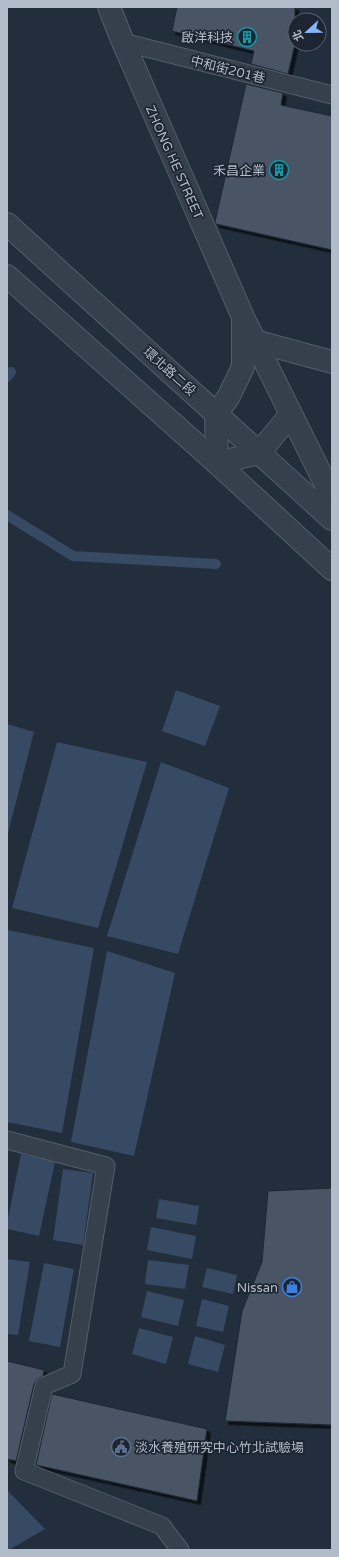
<svg xmlns="http://www.w3.org/2000/svg" width="339" height="1557" viewBox="0 0 339 1557" font-family="'Varela Round','Noto Sans TC',sans-serif">
<style>
.water{fill:#364a63}
.lines{fill:none;stroke-linecap:round;stroke-linejoin:round}
.stream{stroke:#364a63;stroke-width:10}
.building{fill:#485565;stroke:#1d2733;filter:url(#shadow)}
.service-casing{stroke:#545e6a;stroke-width:19}
.minor-casing{stroke:#545e6a;stroke-width:24}
.tertiary-casing{stroke:#545e6a;stroke-width:24}
.service{stroke:#36404c;stroke-width:17}
.minor{stroke:#36404c;stroke-width:22}
.tertiary{stroke:#36404c;stroke-width:22}
.labels{text-anchor:middle;stroke-width:3.5;stroke-linejoin:round;paint-order:stroke}
.poi-label{font-size:13px;fill:#b2bbc8;stroke:#1c2531;text-anchor:end}
.street-label{font-size:13px;fill:#b2bbc8;stroke:#1c2531}
</style>
<defs>
<filter id="shadow"><feDropShadow dx="3.5" dy="3.5" stdDeviation="0" flood-color="#0009"/></filter>
</defs>
<rect width="100%" height="100%" fill="#222e3c"/>
<g class="water">
<polygon points="176,690 220,706 205,746 162,731"/>
<polygon points="7,724 34,732 7,837"/>
<polygon points="57,742 147,762 98,928 12,908"/>
<polygon points="161,762 229,788 178,954 107,936"/>
<polygon points="8,930 94,948 62,1133 7,1122"/>
<polygon points="107,951 175,973 134,1156 71,1142"/>
<polygon points="21,1154 55,1162 39,1236 7,1229 7,1223"/>
<polygon points="63,1169 93,1173 83,1245 53,1240"/>
<polygon points="159,1199 199,1206 196,1225 156,1218"/>
<polygon points="151,1227 196,1236 192,1259 147,1250"/>
<polygon points="7,1259 30,1262 18,1335 7,1334"/>
<polygon points="148,1260 189,1265 185,1289 145,1284"/>
<polygon points="44,1263 74,1269 60,1347 29,1341"/>
<polygon points="207,1268 237,1275 233,1294 202,1287"/>
<polygon points="147,1291 184,1300 178,1326 141,1317"/>
<polygon points="202,1299 229,1306 223,1332 196,1326"/>
<polygon points="139,1328 173,1337 166,1364 132,1354"/>
<polygon points="195,1336 225,1345 218,1372 188,1364"/>
<polygon points="7,1490 45,1529 9,1550 7,1550"/>
</g>
<g class="lines">
<g class="stream">
<polyline points="7,377 11,372"/>
<polyline points="7,515 73,556 216,564"/>
</g>
</g>
<g class="building">
<polygon points="177,7 295,7 295,44 288,74 251,64 254,51 172,31"/>
<polygon points="246,84 283,93 281,105 332,116 332,250 216,224 215,222"/>
<polygon points="332,1188 332,1425 225,1421 242,1311 262,1262 268,1191"/>
<polygon points="7,1361 44,1370 43,1376 37,1379 34,1384 16,1461 7,1459"/>
<polygon points="52,1394 207,1429 197,1501 36,1465"/>
</g>
<g class="lines">
<defs>
<g id="service">
<polyline points="123,42 332,95"/>
<polyline points="7,1140 106,1166 72,1374 44,1386 24,1471 162,1526 180,1550"/>
</g>
<g id="minor">
<polyline points="109,7 123,42 243,317 332,497"/>
<polyline points="243,320 243,367 228,398 216,413 217,463 259,453 291,414"/>
<polyline points="255,341 332,362"/>
</g>
<g id="tertiary">
<polyline points="7,224 332,519"/>
<polyline points="7,276 217,463 332,569"/>
</g>
</defs>
<use href="#service" class="service-casing"/>
<use href="#minor" class="minor-casing"/>
<use href="#tertiary" class="tertiary-casing"/>
<use href="#service" class="service"/>
<use href="#minor" class="minor"/>
<use href="#tertiary" class="tertiary"/>
</g>
<defs>
<symbol id="building-ring" viewBox="-11 -11 22 22"><circle r="9.5" fill="#1c2531" stroke="#0f9aa8" stroke-width="1.5"/><path d="M-4-6H4V6H1V3H-1V6H-4ZM-2.5-4.3h1.7v1.8h-1.7ZM.8-4.3h1.7v1.8H.8ZM-2.5-1h1.7V.8h-1.7ZM.8-1h1.7V.8H.8Z" fill="#0f9aa8"/></symbol>
<symbol id="shop-ring" viewBox="-11 -11 22 22"><circle r="9.5" fill="#1c2531" stroke="#3f7fe0" stroke-width="1.5"/><path d="M-5-2.5h2.3a2.7 3.5 0 0 1 5.4 0H5L5.5 6h-11ZM-1.5-2.5h3a1.5 2.3 0 0 0-3 0Z" fill="#3f7fe0"/></symbol>
<symbol id="civic-ring" viewBox="-11 -11 22 22"><circle r="9.5" fill="#1c2531" stroke="#5c6f8a" stroke-width="1.5"/><path d="M-.6-6.5H3V-4.5H.6V-3L4-1V1h2V6H-6V1h2V-1L-.6-3ZM-1.2 2.5V6h2.4V2.5Z" fill="#5c6f8a"/></symbol>
</defs>
<g fill-rule="evenodd">
<use href="#building-ring" x="236" y="26" width="22" height="22"/>
<use href="#building-ring" x="268" y="159" width="22" height="22"/>
<use href="#shop-ring" x="281" y="1276" width="22" height="22"/>
<use href="#civic-ring" x="110" y="1436" width="22" height="22"/>
</g>
<g class="labels">
<g class="poi-label">
<text x="233" y="42">啟洋科技</text>
<text x="265" y="175">禾昌企業</text>
<text x="278" y="1292">Nissan</text>
<text x="135" y="1452" text-anchor="start">淡水養殖研究中心竹北試驗場</text>
</g>
<g class="street-label">
<text transform="translate(228 69) rotate(14)" y="5">中和街201巷</text>
<text transform="translate(175 162) rotate(66)" y="5">ZHONG HE STREET</text>
<text transform="translate(170 371) rotate(42)" y="5">環北路二段</text>
</g>
</g>
<rect width="339" height="1557" fill="none" stroke="#b2bbc8" stroke-width="16"/>
<g transform="translate(307 32) rotate(248)"><circle r="19" fill="#1c2531" stroke="#58616d"/>
<path d="M0-3L7 15L0 10L-7 15Z" fill="#86b6f9"/>
<text y="-6" font-size="11" font-weight="bold" text-anchor="middle" fill="#b2bbc8">北</text>
</g>
</svg>
